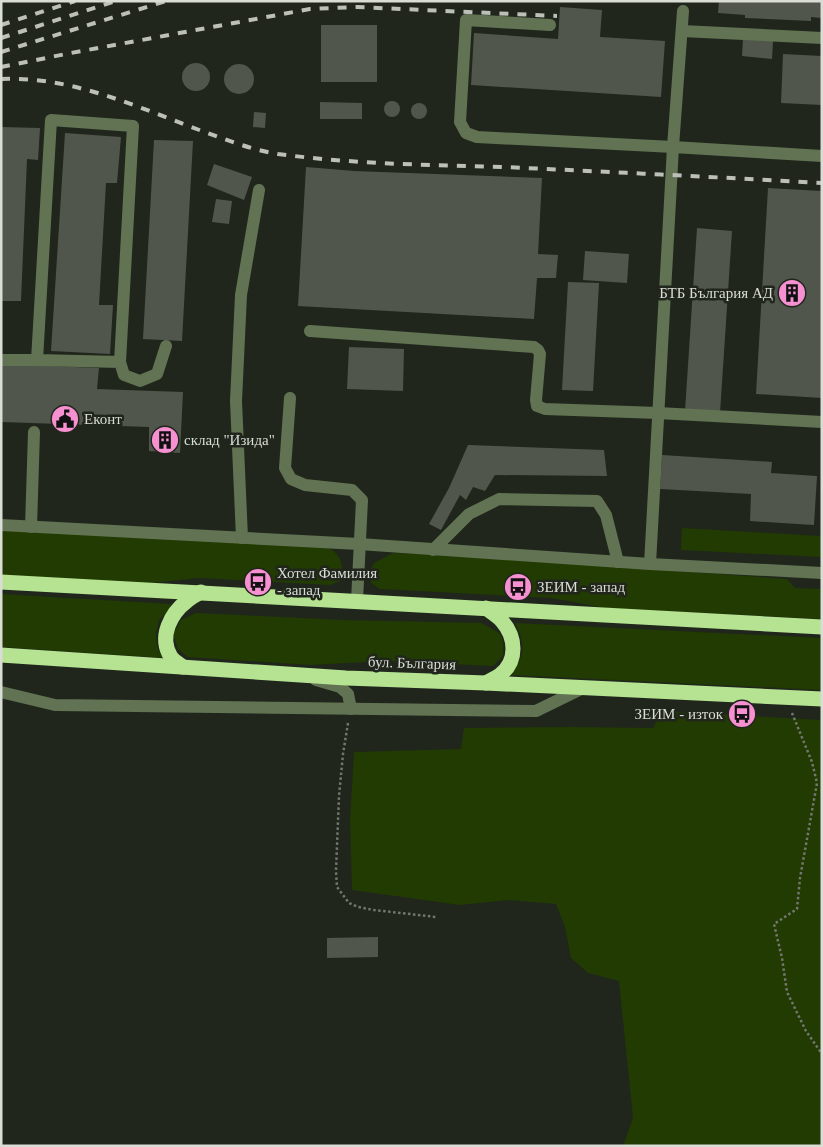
<svg xmlns="http://www.w3.org/2000/svg" width="823" height="1147" viewBox="0 0 823 1147" font-family="Georgia,serif">
<style>
.green{fill:#213b02}
.building{fill:#50564b}
.lines{fill:none;stroke-linecap:round;stroke-linejoin:round}
.path{stroke:#72776f;stroke-width:2.5;stroke-dasharray:2.5 2.5;stroke-linecap:butt}
.minor{stroke:#617353;stroke-width:12}
.highway{stroke:#b5e392;stroke-width:15}
.rail{stroke:#bcc0b8;stroke-width:4;stroke-dasharray:9 9;stroke-linecap:butt}
.labels{text-anchor:middle;stroke-width:5;stroke-linejoin:round;paint-order:stroke}
.poi-label{font-size:15px;fill:#d9ddd6;stroke:#20261c;text-anchor:start}
.street-label{font-size:15px;fill:#d9ddd6;stroke:#20261c}
</style>
<rect width="100%" height="100%" fill="#20261c"/>
<g class="green">
<path d="M1 528 323 544C339 553 346 562 340 581L330 585 198 578 143 584 1 575Z"/>
<polygon points="682,528 821,536 821,557 681,550"/>
<polygon points="393,553 449,555 787,579 795,588 822,589 822,619 605,608 552,598 380,589 371,583 369,575 374,563"/>
<polygon points="1,594 171,604 169,610 159,620 156,634 157,647 163,658 1,647"/>
<path d="M196 613 344 620 481 623C500 633 505 633 503 656L493 666 386 661 311 665 188 657 178 649 173 634 181 620Z"/>
<path d="M515 623 822 638V690L511 675C525 653 526 647 515 623Z"/>
<polygon points="662,711 822,720 822,1146 623,1146 633,1118 619,981 588,973 571,958 565,927 556,904 509,900 460,905 352,890 350,820 354,752 461,749 464,728 570,727 653,728"/>
</g>
<g class="building">
<polygon points="719,1 822,1 822,18 811,17 811,21 745,18 745,15 718,13"/>
<polygon points="560,7 602,10 600,37 665,41 661,97 471,85 474,33 558,39"/>
<rect x="321" y="25" width="56" height="57"/>
<polygon points="743,38 773,41 772,59 742,56"/>
<polygon points="783,54 822,56 822,105 781,103"/>
<circle cx="196" cy="77" r="14"/>
<circle cx="239" cy="79" r="15"/>
<circle cx="392" cy="109" r="8"/>
<polygon points="320,102 362,103 362,119 320,119"/>
<circle cx="419" cy="111" r="8"/>
<polygon points="254,112 266,113 265,128 253,127"/>
<polygon points="1,127 40,128 38,160 27,159 21,301 1,301"/>
<polygon points="65,133 121,137 117,183 106,183 99,305 113,305 110,354 51,351"/>
<polygon points="154,140 193,141 182,341 143,339"/>
<polygon points="214,164 252,177 244,200 207,185"/>
<polygon points="306,167 354,171 542,178 538,254 558,255 556,278 537,278 534,319 298,306"/>
<polygon points="768,188 822,191 822,398 756,394"/>
<polygon points="216,199 232,201 229,224 212,222"/>
<polygon points="697,228 732,231 720,413 685,411"/>
<polygon points="585,251 629,254 627,283 583,280"/>
<polygon points="568,282 599,283 593,391 562,390"/>
<polygon points="349,347 404,349 403,391 347,389"/>
<polygon points="1,364 99,368 97,389 183,392 180,453 149,451 149,427 1,422"/>
<polygon points="468,445 604,450 607,476 495,475 485,491 473,487 466,500 460,495 441,530 429,524 449,488"/>
<polygon points="662,455 772,462 771,473 817,476 814,525 750,521 751,494 660,489"/>
<polygon points="378,937 378,957 327,958 327,938"/>
</g>
<g class="lines">
<g class="path">
<polyline points="792,713 812,762 817,783 800,878 797,909 774,924 782,958 787,992 806,1031 822,1054"/>
<polyline points="348,723 343,754 339,796 336,871 337,887 349,903 358,907 374,910 436,917"/>
</g>
<g class="minor">
<polyline points="550,25 466,20 460,122 466,133 477,137 673,147 822,156"/>
<polyline points="682,31 822,38"/>
<polyline points="310,331 534,347 538,350 540,354 536,400 537,406 545,409 658,413 822,422"/>
<polyline points="1,360 37,360"/>
<polyline points="120,362 37,360 51,120 133,126 120,362 124,375 140,381 157,374 166,346"/>
<polyline points="290,398 285,468 291,479 305,485 352,490 362,500 357,601"/>
<polyline points="1,525 359,544 650,564 822,573"/>
<polyline points="31,527 34,432"/>
<polyline points="242,538 236,401 241,295 259,190"/>
<polyline points="433,550 469,514 499,499 597,501 606,515 618,562"/>
<polyline points="650,564 673,147 683,11"/>
<polyline points="316,680 340,687 348,694 351,709"/>
<polyline points="1,692 55,705 536,711 583,688"/>
</g>
<g class="highway">
<polyline points="1,582 822,627"/>
<path d="M486 608C491 612 498 616 502 621 516 637 518 661 500 675 496 678 491 680 486 683"/>
<polyline points="1,655 346,678 486,683 822,699"/>
<path d="M183 667C179 664 174 661 171 657 158 637 171 613 187 601 191 597 196 595 201 592"/>
</g>
<g class="rail">
<polyline points="1,25 75,1"/>
<polyline points="1,38 116,1"/>
<polyline points="1,52 166,1"/>
<polyline points="1,67 71,53 310,9 357,7 557,16"/>
<path d="M1 79C72 76 137 107 202 131 227 140 252 150 278 154 353 164 429 165 504 167 610 172 716 177 822 183"/>
</g>
</g>
<defs>
<symbol id="building-disc" viewBox="-11 -11 22 22"><circle r="9.5" fill="#f690d1" stroke="#20261c"/><path d="M-4-6H4V6H1V3H-1V6H-4ZM-2.5-4.3h1.7v1.8h-1.7ZM.8-4.3h1.7v1.8H.8ZM-2.5-1h1.7V.8h-1.7ZM.8-1h1.7V.8H.8Z" fill="#111"/></symbol>
<symbol id="civic-disc" viewBox="-11 -11 22 22"><circle r="9.5" fill="#f690d1" stroke="#20261c"/><path d="M-.6-6.5H3V-4.5H.6V-3L4-1V1h2V6H-6V1h2V-1L-.6-3ZM-1.2 2.5V6h2.4V2.5Z" fill="#111"/></symbol>
<symbol id="bus-disc" viewBox="-11 -11 22 22"><circle r="9.5" fill="#f690d1" stroke="#20261c"/><path d="M-5-6H5V4H4V6H2V4H-2V6H-4V4H-5ZM-3.5-4V0h7V-4ZM-3.5 1.2v1.5H-2V1.2ZM2 1.2v1.5H3.5V1.2Z" fill="#111"/></symbol>
</defs>
<g fill-rule="evenodd">
<use href="#building-disc" x="776" y="277" width="32" height="32"/>
<use href="#civic-disc" x="49" y="403" width="32" height="32"/>
<use href="#building-disc" x="149" y="424" width="32" height="32"/>
<use href="#bus-disc" x="242" y="566" width="32" height="32"/>
<use href="#bus-disc" x="502" y="571" width="32" height="32"/>
<use href="#bus-disc" x="726" y="698" width="32" height="32"/>
</g>
<g class="labels">
<g class="poi-label">
<text x="773" y="298" text-anchor="end">БТБ България АД</text>
<text x="84" y="424">Еконт</text>
<text x="184" y="445">склад "Изида"</text>
<text x="277" y="578">Хотел Фамилия<tspan x="277" dy="17">- запад</tspan></text>
<text x="537" y="592">ЗЕИМ - запад</text>
<text x="723" y="719" text-anchor="end">ЗЕИМ - изток</text>
</g>
<g class="street-label">
<text transform="translate(412 663) rotate(2)" y="5">бул. България</text>
</g>
</g>
<rect width="823" height="1147" fill="none" stroke="#d9ddd6" stroke-width="5"/>
</svg>
